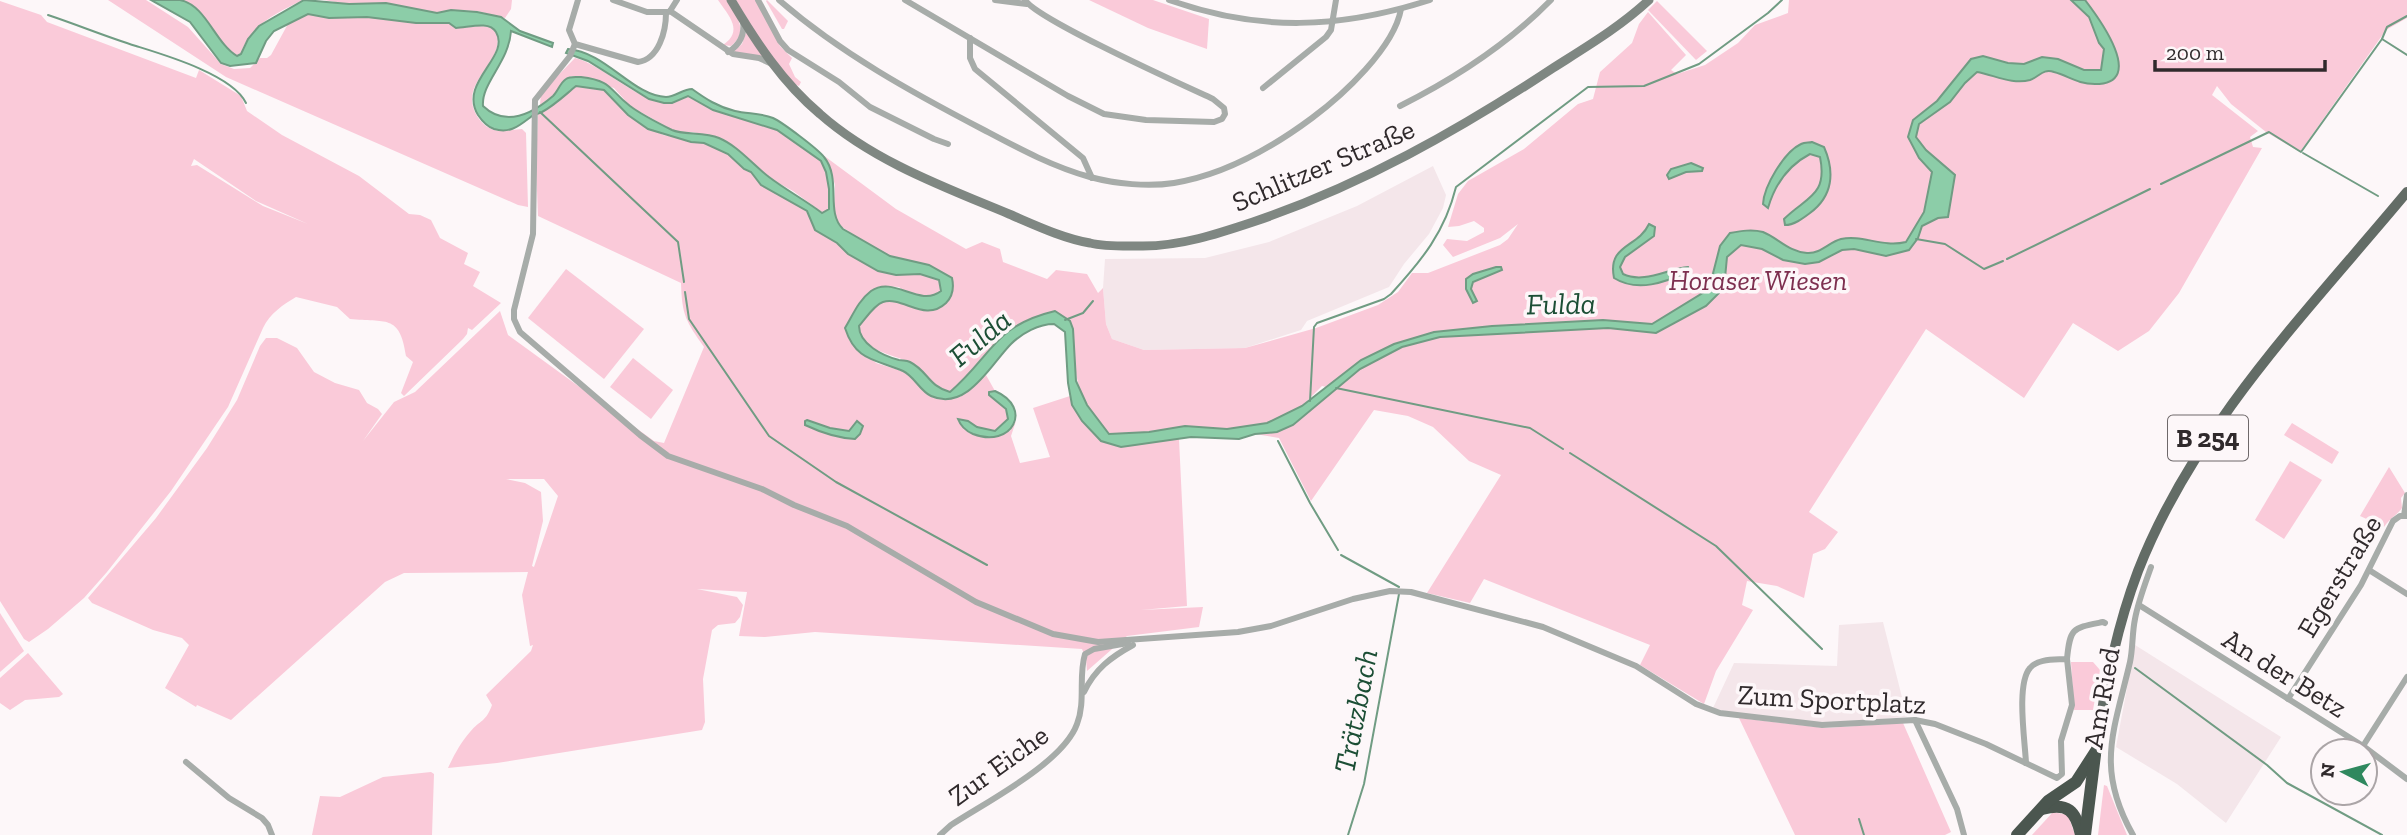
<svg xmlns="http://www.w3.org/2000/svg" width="2407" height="835" viewBox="0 0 2407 835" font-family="'Zilla Slab',serif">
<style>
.built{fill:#f4e6ea}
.green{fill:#facad9;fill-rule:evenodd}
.water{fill:#8ccda8;stroke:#709c83;stroke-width:2}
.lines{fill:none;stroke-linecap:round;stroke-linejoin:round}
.stream{stroke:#709c83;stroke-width:2}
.street{stroke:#a7aca9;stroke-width:6}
.secondary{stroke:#7f8782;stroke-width:9}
.primary{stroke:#636c66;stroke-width:10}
.highway{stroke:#4b564f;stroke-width:12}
.labels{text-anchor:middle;stroke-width:7;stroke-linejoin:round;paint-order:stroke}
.shield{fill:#fdf7f9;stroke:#6e686a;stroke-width:2}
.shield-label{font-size:26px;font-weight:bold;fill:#302a2c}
.street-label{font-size:28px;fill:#302a2c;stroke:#fdf7f9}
.park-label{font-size:28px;font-style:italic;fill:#7d2f4f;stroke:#fdf7f9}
.water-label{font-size:30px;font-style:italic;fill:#1c4e35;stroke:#fdf7f9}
</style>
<rect width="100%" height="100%" fill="#fdf7f9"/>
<g class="built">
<polygon points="1433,166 1446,195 1443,208 1429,234 1404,264 1389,287 1307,321 1301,330 1245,348 1144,350 1112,339 1106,324 1103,288 1105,259 1205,258 1269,242 1357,206"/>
<polygon points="1883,622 1907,717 1822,723 1737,714 1713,708 1734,663 1837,666 1839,625"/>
<polygon points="2135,645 2281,737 2226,823 2177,784 2116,747"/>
</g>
<g class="green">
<path d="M108 0H146L188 27 221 64 234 69 250 68 260 58H267L271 55 289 22 308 14 329 18 367 17 416 23H449L456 28C471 27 482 23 496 30 508 62 456 82 477 116 489 135 503 131 522 129L526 133 528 207 518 205 226 77Z"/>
<path d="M182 0H303C278 12 250 25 241 53L236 56C214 41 206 13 182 0Z"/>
<polygon points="324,0 512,0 511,9 505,18 477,11 451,10 437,13 386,3 341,3"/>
<path d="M718 0H727C736 15 750 32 731 46L723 45C744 31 729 16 718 0Z"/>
<polygon points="736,0 756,0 780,46 792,58 789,64 795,77 801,82 799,86 794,84 763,45"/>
<polygon points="767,0 788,21 784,29 782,29 766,1"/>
<polygon points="1089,0 1153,0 1209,19 1207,49 1148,28"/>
<path d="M1789 0H2407V18L2386 30 2300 152 2266 132 2231 104 2217 86 2212 95 2258 131 2250 137 2253 147 2262 148 2179 293 2149 331 2118 351 2073 323 2024 398 1926 329 1809 512 1838 532 1825 549 1813 554 1804 598 1777 586 1747 581 1742 605 1753 610 1716 671 1704 704 1640 665 1650 645 1484 579 1470 603 1427 593 1501 475 1469 461 1433 427 1408 416 1374 410 1311 501 1279 438 1255 434 1277 432 1334 389 1322 386 1302 406 1267 423 1227 429 1185 426 1149 432 1109 434C1075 395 1075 380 1073 329L1055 311 982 357 965 380 950 392C930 386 927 373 910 363 893 353 859 352 859 325 865 319 871 309 878 304 900 288 927 335 953 292L929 265 890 256 864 242 838 224 834 211 835 185 829 165 823 155 896 209 966 249 982 242 1000 249 1003 262 1047 279 1056 270 1087 274 1098 293 1103 288 1106 324 1112 339 1144 350 1245 348 1316 328 1378 305 1398 292 1412 273H1428L1500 245 1508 239 1518 224 1500 238 1453 257 1443 245 1447 239 1467 241 1484 232V228L1474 221 1459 226 1448 227 1458 194 1468 181 1524 149 1578 104 1593 99 1600 72 1632 43 1639 24 1648 12 1686 55 1671 70 1677 74 1705 65 1738 43 1755 25 1788 13Z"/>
<path d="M0 1 41 15 47 22 196 78 199 70 241 96 247 111 282 135 359 176 409 214 420 215 431 220 440 238 468 253 464 264 480 272 473 286 501 303 472 330 468 328 467 334 463 339 404 396 401 393 413 362 406 356C400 313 385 323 350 319L337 307 296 297C283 305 270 313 263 328L228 407 171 491 107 572 84 598 48 629 29 642 24 639 0 601ZM194 159 256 201 308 224 263 206 197 165 191 166Z"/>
<polygon points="1657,1 1707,51 1696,60 1648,10"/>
<polygon points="746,32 763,57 733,52 742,44"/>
<path d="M575 58C604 65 644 107 672 103 677 102 683 97 688 96L713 110 777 130 821 161 826 172 829 189V209L823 213 793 191 773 180 732 145 717 137 692 132H676L630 106 614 88 572 76 565 79 555 94 540 105 541 93Z"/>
<path d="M576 85 604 90 628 115 663 135 704 143 728 154 744 169 751 172 761 185 807 211 815 230 837 243 848 254 906 275 920 274 939 280 941 291C930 299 909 296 899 287 867 284 860 304 845 328L876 363 905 372 930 396 960 397 986 375 995 391 989 392 1006 410 1008 419 995 431 977 427 968 421 980 437 1010 431 1016 421 1011 436 1020 463 1050 457 1033 408 1070 396 1072 405 1121 447 1179 439 1187 606 1141 610 1203 607 1199 627 1127 636 1087 671 1086 659 1082 649 815 632 765 637 739 636 747 592 697 589 737 597 743 605 740 617 735 623 718 625 712 630 703 679 705 722 702 730 497 763 448 768C454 755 461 742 470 732 480 720 486 722 492 705L486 695 531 651 533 645 530 646 522 595 528 572 404 573 385 582 231 720 197 705 196 707 165 688 189 645 182 638 153 630 92 603 88 598 156 518 207 448 237 400 260 346 266 338H277L297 348 314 372 335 383 359 390 367 403 378 409 382 414 363 441 394 402 415 392 500 311 508 335 654 441 664 443 704 347C686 321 682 316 681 283L538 216 536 165 538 114 558 102ZM506 479H544L558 496 534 567 532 566 543 521 541 492 525 483Z"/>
<polygon points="566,269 644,329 604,379 528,318"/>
<polygon points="633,358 673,390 651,419 610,387"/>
<polygon points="2292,423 2339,452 2332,464 2284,435"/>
<polygon points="2290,461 2322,480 2284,539 2255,520"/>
<path d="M2389 467 2405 493 2401 498 2402 508C2397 515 2391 517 2384 527L2360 516Z"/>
<polygon points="0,613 24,651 0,672"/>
<polygon points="28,653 63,694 59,697 25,700 10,710 0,703 0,678"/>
<polygon points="2071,662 2093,662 2100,670 2093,710 2074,710"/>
<polygon points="1739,718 1825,728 1903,723 1951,832 1945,835 1795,835"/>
<polygon points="431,772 434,774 432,835 312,835 320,796 340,797 383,777"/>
<polygon points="2104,785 2107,786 2127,835 2098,835"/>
<polygon points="2053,812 2068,815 2075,835 2032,835"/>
</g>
<g class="water">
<path d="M151 0C160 0 171 0 180 0 206 5 215 43 237 56L241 54 248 39 259 26 304 0 349 4 386 3 437 13 451 10 477 12 501 17 520 31 553 43 552 47 511 31C509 62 481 83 483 106 506 128 532 114 553 96 558 91 560 83 566 79 570 76 576 77 581 77 613 81 608 89 630 106 642 115 658 123 672 130 683 135 705 132 719 138 738 146 752 164 769 177 786 190 805 200 822 213L829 209V189L826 172 821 161 777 130 713 110 688 96 672 103H664L649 99 588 61 566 53 568 49C606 52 633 96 666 97 675 97 683 89 692 89 706 99 718 107 735 111 747 114 762 113 773 118 782 122 818 149 824 157 842 179 825 212 843 229L890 256 929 265 952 278C954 287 953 296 946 303 925 323 903 296 883 302 874 305 866 318 859 326 859 344 883 356 899 360 904 361 906 360 910 362 928 371 928 386 950 392 993 355 993 326 1055 311L1070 321 1073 329 1076 381 1087 405 1109 434 1149 432 1185 426 1227 429 1267 423 1302 406 1361 360 1394 344 1434 332 1492 326 1603 320 1652 324 1709 289 1720 246 1730 233C1741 231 1752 229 1763 232 1778 238 1789 252 1807 253 1821 254 1829 242 1841 239 1862 234 1882 248 1906 242L1924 212 1932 172 1919 158 1908 137 1913 120 1937 101 1971 59 1983 56 2008 63 2024 64 2042 57 2058 59 2084 70H2101L2104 49 2099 43 2089 17 2071 0H2085C2098 17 2148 84 2095 84 2077 84 2069 76 2054 72 2043 68 2039 77 2030 80 2013 85 1994 75 1977 72L1965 83 1950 102 1919 124 1916 137 1926 150 1955 175 1948 217 1938 218 1922 226 1918 238 1909 250 1886 256 1854 249 1842 250 1819 262 1805 264 1783 260 1762 249 1741 245 1727 257 1725 278 1719 293 1706 306 1656 333 1608 328 1440 337 1402 347 1360 369 1293 425 1277 432 1255 434 1239 439 1191 437 1121 447 1101 441 1082 421 1072 405 1068 383 1065 332 1054 324C1039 324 1022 333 1011 344 991 364 967 412 931 396 920 391 914 376 903 371 876 359 856 362 845 328 853 315 858 301 871 291 894 275 919 308 941 291L939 280 920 274 896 275 878 271 848 254 837 243 815 230 807 211 761 185 751 172 744 169 728 154 704 143 691 142 648 129 628 115 604 90 576 86C565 95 555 105 542 112 539 114 535 114 532 116 520 125 511 134 494 129 488 127 482 121 478 115 458 82 511 57 496 32 489 20 467 28 456 28L449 23H416L367 17 329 18 308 14 274 31 266 41 256 63 230 66 221 63 190 22Z"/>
<path d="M1812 142 1824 147C1835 172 1833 196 1810 213 1802 219 1794 225 1785 225L1784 219C1806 197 1828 196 1820 157L1810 154C1789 165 1775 184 1768 208L1763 204C1764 186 1784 152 1801 144 1805 142 1809 143 1812 142Z"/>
<polygon points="1691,163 1703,168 1702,171 1686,172 1669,179 1667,175 1671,169"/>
<path d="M1649 224 1655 227 1654 236 1625 257 1620 267 1623 274C1644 284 1667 269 1688 267L1689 272C1665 282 1638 293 1614 278 1607 244 1638 248 1649 224Z"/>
<polygon points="1496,267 1501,267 1502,270 1473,282 1471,289 1477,301 1473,303 1466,289 1466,279 1473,274"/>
<path d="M995 391C1034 408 1012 449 973 434 966 431 961 427 958 419L968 421 977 427 995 431 1008 419 1006 409 989 395V392Z"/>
<path d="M807 420 830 428 849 431 857 421 863 426 860 434 855 439C837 438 822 433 805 425V421Z"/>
</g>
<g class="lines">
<g class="stream">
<path d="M48 15C78 25 107 37 136 46 165 55 233 75 246 103"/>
<polyline points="2382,39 2407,55"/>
<polyline points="540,112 678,242 684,282"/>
<polyline points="2303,153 2378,196"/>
<polyline points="2161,184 2269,132 2301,152 2382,39 2387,27 2407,16"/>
<polyline points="1916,239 1945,244 1984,269 2003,261"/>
<polyline points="2007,259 2150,189"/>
<polyline points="685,292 689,319 769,436 836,482 987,565"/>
<polyline points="1065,320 1083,313 1093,301"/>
<polyline points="1336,388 1530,428 1563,449"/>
<path d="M1310 401 1314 327 1317 323 1384 299 1391 294C1422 260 1445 232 1456 187L1588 87 1644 86 1699 64 1768 13 1782 0"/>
<polyline points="1278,441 1310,503 1338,550"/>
<polyline points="1570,453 1716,546 1822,649"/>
<polyline points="1341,555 1399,587"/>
<polyline points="2135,668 2267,765 2287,783 2382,835"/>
<polyline points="1859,819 1864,835"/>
<polyline points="1348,835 1364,784 1399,594"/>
</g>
<g class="street">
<path d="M578 0 569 30 575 44 638 62C659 59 666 31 666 13"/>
<polyline points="613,0 647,12 668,12"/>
<polyline points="758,0 780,41 788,50 839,82 870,107 934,139 948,144"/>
<path d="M779 0C840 53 913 93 984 130 1018 148 1053 167 1090 177 1116 184 1148 187 1174 183 1224 175 1273 147 1312 118 1343 95 1394 48 1401 9"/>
<path d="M905 0 1068 96 1104 114 1146 120 1214 122 1222 119 1225 114 1224 108 1213 99C1183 85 1038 20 1025 0"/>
<polyline points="995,0 1027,4"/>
<path d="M1169 0C1259 32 1340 29 1430 0"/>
<polyline points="670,11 733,54 759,58 772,64"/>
<polyline points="670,11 677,0"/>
<polyline points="970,38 970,58 975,69 1083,158 1092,178"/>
<polyline points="575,44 570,56 535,100 533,234 514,310 514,319 520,332 640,435 668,456 762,489 794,505 847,526 976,602 1053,634 1098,642 1238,632 1271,626 1353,599 1390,591 1411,592 1543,627 1636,666 1696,704 1720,713 1822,725 1915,720 1935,724 1986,744 2057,778 2062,774 2061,741 2072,705 2067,659"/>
<path d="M728 52C740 45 745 35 743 21"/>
<polyline points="1263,88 1326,37 1331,30 1336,0"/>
<path d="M1400 106C1456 78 1507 45 1551 0"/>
<polyline points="2404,516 2407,495"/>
<polyline points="2369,570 2407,594"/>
<polyline points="2139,605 2363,746 2407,779"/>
<path d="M1084 692C1095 669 1111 657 1133 645"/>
<polyline points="2288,699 2361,585 2393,521 2400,516 2407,516"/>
<polyline points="1915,720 1957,809 1964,835"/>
<polyline points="2363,746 2407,677"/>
<polyline points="186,762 229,798 262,818 268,825 272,835"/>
<path d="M2026 763C2025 741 2016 684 2030 668 2038 658 2056 660 2067 659 2070 627 2073 628 2103 622L2105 623"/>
<path d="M940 835 951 825C986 802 1063 763 1077 724 1086 701 1078 677 1085 654L1094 649 1128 643"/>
<path d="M2133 835C2095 768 2114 731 2130 662 2133 648 2132 633 2135 619 2138 602 2145 584 2151 567"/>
</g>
<path class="secondary" d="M731 0C756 42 782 82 820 114 873 161 944 187 1009 214 1035 225 1062 238 1090 243 1106 247 1126 246 1143 246 1181 246 1217 234 1253 222 1360 186 1459 130 1553 68 1586 47 1620 27 1649 0"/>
<path class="primary" d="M2096 751C2104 689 2116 629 2138 571 2195 425 2308 311 2407 192"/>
<g class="highway">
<path d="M2042 809C2068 802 2076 811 2081 835"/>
<polyline points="2017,835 2048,801 2076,782 2096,751"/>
<polyline points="2085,835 2095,755"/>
</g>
</g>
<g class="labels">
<rect class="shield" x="2168" y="415.5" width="80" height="45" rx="5"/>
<g class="shield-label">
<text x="2208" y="447">B 254</text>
</g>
<g class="street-label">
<text transform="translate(1323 165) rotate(-23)" y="10">Schlitzer Straße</text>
<text transform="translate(2339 576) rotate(-59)" y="10">Egerstraße</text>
<text transform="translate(2285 673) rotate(32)" y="10">An der Betz</text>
<text transform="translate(2101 698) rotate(-80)" y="10">Am Ried</text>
<text transform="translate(1832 699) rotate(3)" y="10">Zum Sportplatz</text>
<text transform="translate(998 765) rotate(-36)" y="10">Zur Eiche</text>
</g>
<g class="park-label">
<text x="1758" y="290">Horaser Wiesen</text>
</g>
<g class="water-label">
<text transform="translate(1561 304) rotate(-1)" y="10">Fulda</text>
<text transform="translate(980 338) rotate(-40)" y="10">Fulda</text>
<text transform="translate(1356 711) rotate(-79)" y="10">Trätzbach</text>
</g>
</g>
<g transform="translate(2344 772) rotate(276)"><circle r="33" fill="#fdf7f9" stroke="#aba5a7" stroke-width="2"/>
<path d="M0-5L12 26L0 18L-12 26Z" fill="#2f885e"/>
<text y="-10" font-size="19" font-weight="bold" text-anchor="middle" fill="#302a2c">N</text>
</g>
<path d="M2155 60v10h170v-10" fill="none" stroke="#302a2c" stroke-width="3.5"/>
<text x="2166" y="60" font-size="21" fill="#302a2c" stroke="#fdf7f9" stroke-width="5" paint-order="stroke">200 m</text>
</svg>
